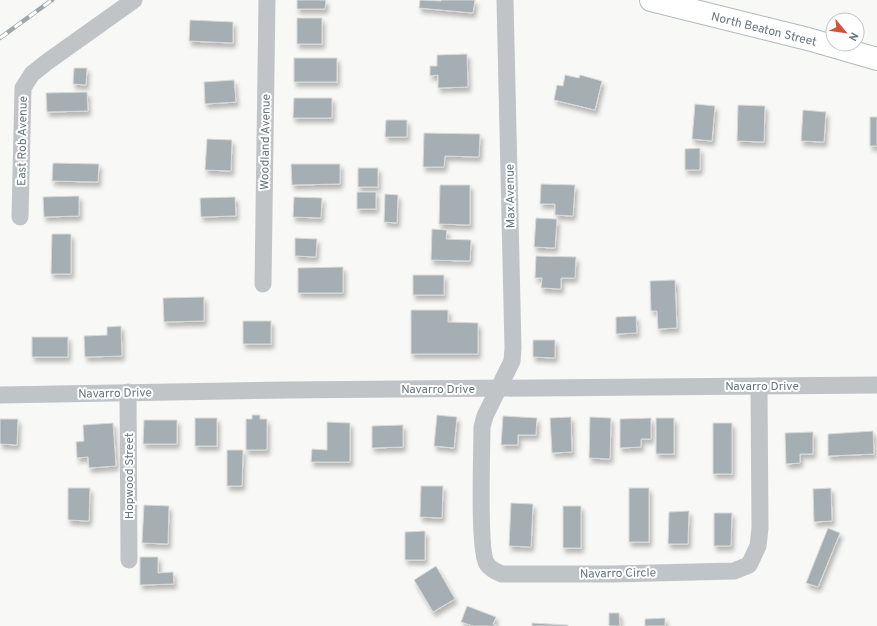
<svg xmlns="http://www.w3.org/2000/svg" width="877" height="626" viewBox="0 0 877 626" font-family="Overpass,sans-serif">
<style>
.building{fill:#a5aeb2;stroke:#dadad8;filter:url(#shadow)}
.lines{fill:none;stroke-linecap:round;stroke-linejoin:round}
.secondary-casing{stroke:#b2b8bc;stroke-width:24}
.street{stroke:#c0c4c7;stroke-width:17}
.secondary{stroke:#fff;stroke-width:22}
.rail-casing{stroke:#a0a7ab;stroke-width:4.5}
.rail{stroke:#fff;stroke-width:3;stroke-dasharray:9;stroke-linecap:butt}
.labels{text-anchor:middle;stroke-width:4;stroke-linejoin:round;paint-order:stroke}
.street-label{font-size:12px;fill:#66767e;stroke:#fff}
</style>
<defs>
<filter id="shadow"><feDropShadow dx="2.5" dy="4.5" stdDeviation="2" flood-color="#0004"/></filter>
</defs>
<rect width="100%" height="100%" fill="#f8f8f6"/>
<g class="building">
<polygon points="297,0 326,0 325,9 297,9"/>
<polygon points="420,0 441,1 441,0 475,0 473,13 419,8"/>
<rect x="297" y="18" width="25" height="26"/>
<polygon points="190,20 233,22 233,43 189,41"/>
<polygon points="467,54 468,87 438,88 438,75 430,76 430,66 437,66 437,55"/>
<rect x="294" y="58" width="43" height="24"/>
<polygon points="74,68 87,68 86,85 73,84"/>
<polygon points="565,75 579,78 580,75 602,81 595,110 554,100 557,85 563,86"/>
<polygon points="234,80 236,102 205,104 204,82"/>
<polygon points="87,92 88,111 47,112 46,93"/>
<polygon points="294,98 332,98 332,118 293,118"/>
<polygon points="695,104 715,106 712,141 692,139"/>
<polygon points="738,105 765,106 764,142 737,141"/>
<polygon points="803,110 826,112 824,142 801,141"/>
<rect x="870" y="117" width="7" height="29"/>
<polygon points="386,120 407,120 407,137 385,137"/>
<polygon points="424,133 480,134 479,157 445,156 444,167 423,167"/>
<polygon points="207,139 232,140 231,171 205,170"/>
<polygon points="700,148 700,170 685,170 685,149"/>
<polygon points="53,163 99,164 98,182 52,181"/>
<polygon points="291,164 340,164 340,184 292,185"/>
<rect x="358" y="168" width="20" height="19"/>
<polygon points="541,184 575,185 573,216 555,215 555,204 540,204"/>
<polygon points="440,185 470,185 470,225 439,224"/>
<rect x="357" y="192" width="19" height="17"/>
<polygon points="385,194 398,195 397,223 384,222"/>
<polygon points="79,196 79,216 44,217 43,197"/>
<polygon points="235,197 236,216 201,217 200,198"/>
<polygon points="294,197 322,198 321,218 293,217"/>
<polygon points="536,218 557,219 555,248 534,247"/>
<polygon points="432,229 447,230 446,239 471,240 470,261 431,260"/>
<polygon points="52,234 71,234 71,274 51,274"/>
<polygon points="295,238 317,239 316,257 295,256"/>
<polygon points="536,256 576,257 575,278 561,278 561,289 541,288 542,278 535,278"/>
<polygon points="343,267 343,293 298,293 298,268"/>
<rect x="413" y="275" width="31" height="20"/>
<polygon points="675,280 677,328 658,329 657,311 651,311 650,281"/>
<polygon points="204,297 204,321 164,322 163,298"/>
<polygon points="411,310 448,310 448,322 478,323 478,354 411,354"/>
<polygon points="636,316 637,333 616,334 616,317"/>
<rect x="243" y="321" width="28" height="23"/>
<polygon points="121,326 122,356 85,357 84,336 107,335 107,327"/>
<rect x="32" y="337" width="36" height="20"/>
<polygon points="533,340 555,340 555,358 533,357"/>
<polygon points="252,415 260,415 260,419 267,419 267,450 246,450 246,419 252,419"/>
<polygon points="437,415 457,417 454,448 434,446"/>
<polygon points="503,416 537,418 536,435 518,435 518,445 501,445"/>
<polygon points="571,417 572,452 552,453 550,418"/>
<polygon points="590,417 611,418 610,459 589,458"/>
<rect x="195" y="418" width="22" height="28"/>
<polygon points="651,418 651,439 641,439 641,447 620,448 620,419"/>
<rect x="656" y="418" width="18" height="36"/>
<polygon points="0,419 18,419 17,445 0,444"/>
<polygon points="144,420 177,420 177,444 143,444"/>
<polygon points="327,422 350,423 350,462 311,462 312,449 327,450"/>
<polygon points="113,423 116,466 89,468 88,457 77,458 76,442 84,441 83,425"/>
<rect x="713" y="423" width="19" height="51"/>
<polygon points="403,425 403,447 372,448 372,426"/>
<polygon points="873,431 874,454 828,456 828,434"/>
<polygon points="813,432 813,454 800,454 800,463 786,464 785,433"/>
<polygon points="227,450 243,450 242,486 227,486"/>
<polygon points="421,486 443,486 442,518 420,517"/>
<polygon points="68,488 90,488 89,521 68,520"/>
<rect x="629" y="488" width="20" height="54"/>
<polygon points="831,488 832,521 814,522 813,489"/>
<polygon points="511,503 533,504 531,547 509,546"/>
<polygon points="144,505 169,506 168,544 142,543"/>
<rect x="563" y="506" width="18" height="42"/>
<polygon points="689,511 688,544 668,544 669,512"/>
<polygon points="714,513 732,513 731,546 714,546"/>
<polygon points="828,528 840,533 818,587 806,583"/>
<polygon points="425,531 425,560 405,560 405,532"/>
<polygon points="140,557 158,557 158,573 173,572 174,584 140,585"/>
<polygon points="436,566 455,599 433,612 414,580"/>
<polygon points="467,606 496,617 493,624 497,626 473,626 461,622"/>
<polygon points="609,613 619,613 620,626 609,626"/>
<polygon points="665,618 665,626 645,626 645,619"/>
<polygon points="532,623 568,625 568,626 532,626"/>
</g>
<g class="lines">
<defs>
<polyline id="secondary" points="651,0 808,39 877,59"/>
</defs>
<use href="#secondary" class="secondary-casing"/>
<g class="street">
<path d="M505 0 513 348 512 361 485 416 482 427C482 449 478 552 487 564 491 570 497 572 502 574H613L734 571 749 565 758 546 760 528 759 386"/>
<polyline points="20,217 23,88 32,74 47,62 134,0"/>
<polyline points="263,284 267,0"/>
<polyline points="128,392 129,560"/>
<polyline points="0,395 288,390 877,385"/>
</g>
<use href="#secondary" class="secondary"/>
<defs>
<polyline id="rail" points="0,38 52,0"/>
</defs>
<use href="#rail" class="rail-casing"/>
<use href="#rail" class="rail"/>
</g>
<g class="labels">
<g class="street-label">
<text transform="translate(764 29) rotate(14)" y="4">North Beaton Street</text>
<text transform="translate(22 141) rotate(-89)" y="4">East Rob Avenue</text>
<text transform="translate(265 142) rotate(-89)" y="4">Woodland Avenue</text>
<text transform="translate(510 196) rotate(-91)" y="4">Max Avenue</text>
<text x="762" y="390">Navarro Drive</text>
<text x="438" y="393">Navarro Drive</text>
<text transform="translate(115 393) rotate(-1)" y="4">Navarro Drive</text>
<text transform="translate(129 476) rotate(-90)" y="4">Hopwood Street</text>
<text transform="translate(618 573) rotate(-1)" y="4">Navarro Circle</text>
</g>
</g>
<g transform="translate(845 32) rotate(119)"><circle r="19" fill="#ffffff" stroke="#c2c8cb"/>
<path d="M0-3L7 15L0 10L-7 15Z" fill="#d4523b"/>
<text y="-6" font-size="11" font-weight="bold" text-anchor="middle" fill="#66767e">N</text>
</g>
</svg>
